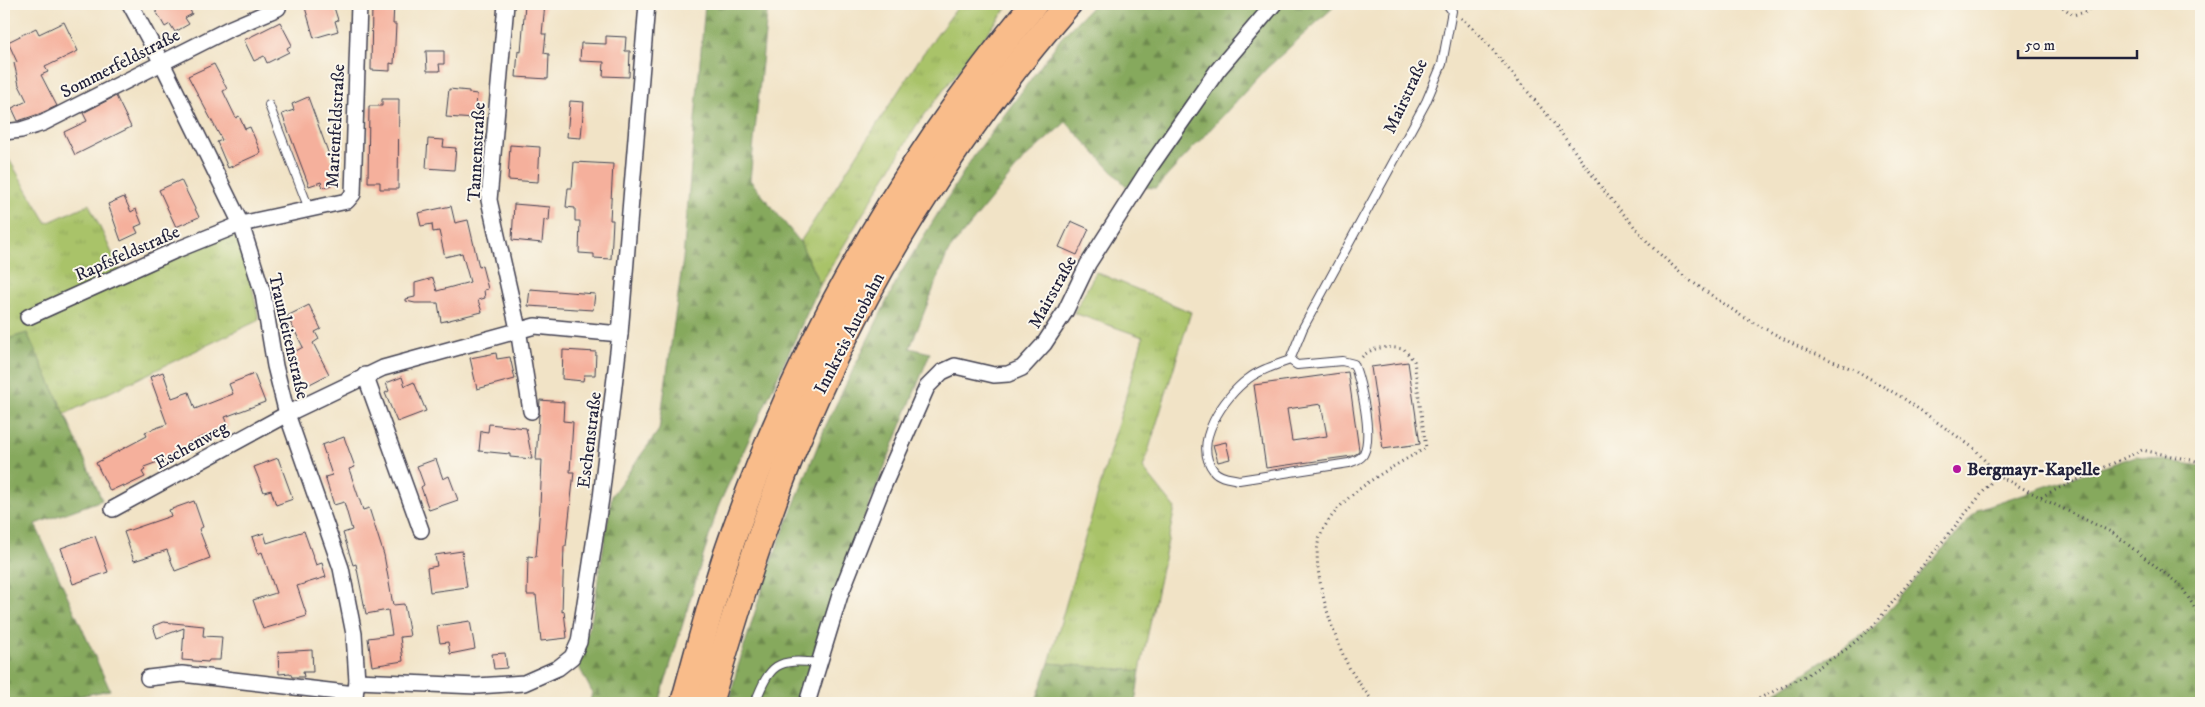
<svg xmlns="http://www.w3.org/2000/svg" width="2205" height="707" viewBox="0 0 2205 707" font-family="'IM FELL DW Pica',serif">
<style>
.grass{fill:url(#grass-tufts);stroke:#667252}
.forest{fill:url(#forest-firs);stroke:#54664c}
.building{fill:#f5b09c;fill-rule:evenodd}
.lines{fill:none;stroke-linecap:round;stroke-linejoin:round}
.service-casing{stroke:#413f50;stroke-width:10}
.minor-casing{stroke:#413f50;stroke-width:18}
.motorway-casing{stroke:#413f50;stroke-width:29}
.path{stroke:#413f50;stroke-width:3;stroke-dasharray:1 4;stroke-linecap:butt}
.service{stroke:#fff;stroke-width:8}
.minor{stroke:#fff;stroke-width:15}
.motorway{stroke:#f9bc8a;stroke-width:26}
.poi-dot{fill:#b5179e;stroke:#fbf7ec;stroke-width:2}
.labels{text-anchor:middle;stroke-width:4;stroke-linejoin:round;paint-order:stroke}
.street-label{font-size:18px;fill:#22223b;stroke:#fbf7ec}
.poi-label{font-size:18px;font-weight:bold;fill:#22223b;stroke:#fbf7ec;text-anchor:start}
</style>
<defs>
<pattern id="grass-tufts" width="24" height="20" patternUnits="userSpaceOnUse" patternTransform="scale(1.25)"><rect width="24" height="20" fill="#a9c369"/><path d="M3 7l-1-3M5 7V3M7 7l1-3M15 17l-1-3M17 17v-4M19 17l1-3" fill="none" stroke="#91a75c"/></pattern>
<pattern id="forest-firs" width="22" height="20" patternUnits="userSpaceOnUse" patternTransform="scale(1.25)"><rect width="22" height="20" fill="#86a95d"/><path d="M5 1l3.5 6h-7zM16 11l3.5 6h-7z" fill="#6d894e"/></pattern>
</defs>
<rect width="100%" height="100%" fill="#fbf7ec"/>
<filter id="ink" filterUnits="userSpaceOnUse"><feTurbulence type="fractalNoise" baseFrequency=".02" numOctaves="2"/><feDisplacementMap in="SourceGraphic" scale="10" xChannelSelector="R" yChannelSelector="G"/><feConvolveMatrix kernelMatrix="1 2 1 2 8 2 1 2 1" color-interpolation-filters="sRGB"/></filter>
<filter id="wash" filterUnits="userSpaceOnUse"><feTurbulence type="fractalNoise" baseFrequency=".0096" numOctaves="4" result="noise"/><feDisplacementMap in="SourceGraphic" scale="20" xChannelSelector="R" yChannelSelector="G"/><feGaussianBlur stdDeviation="1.12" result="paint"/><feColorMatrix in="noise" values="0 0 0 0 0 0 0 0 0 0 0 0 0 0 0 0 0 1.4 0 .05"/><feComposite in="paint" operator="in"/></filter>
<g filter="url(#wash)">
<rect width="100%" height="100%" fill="#f1e3c6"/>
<g class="grass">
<polygon points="960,4 1010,4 916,126 820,285 800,242 922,55"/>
<polygon points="4,151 47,223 89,204 121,272 235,228 250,276 259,320 65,414 27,334 4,340"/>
<polygon points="1096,272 1191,312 1143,468 1175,508 1140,671 1049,663 1143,337 1074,313"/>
</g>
<g class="forest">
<polygon points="705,4 768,4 750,180 800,242 820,285 718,507 659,703 590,703 592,692 577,663 592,617 612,495 659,430 683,259"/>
<polygon points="1094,4 1337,4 1267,68 1156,188 1126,186 1066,122 1023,160 948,252 910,348 930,353 824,619 801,703 729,703 736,673 769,567 826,425 899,276 971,160 1062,37"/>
<polygon points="27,333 65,414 102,500 35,524 110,690 44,703 4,703 4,340"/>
<polygon points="2136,456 2201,466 2201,703 1760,703 1874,627 1978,509"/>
<polygon points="1049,663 1140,671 1135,703 1035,703"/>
</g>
<g id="blocks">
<g class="building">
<polygon points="152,4 187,4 192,14 185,18 189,24 175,32 170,24 165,27"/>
<polygon points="304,4 333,4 338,20 335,21 338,31 314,38"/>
<polygon points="372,4 394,4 393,24 396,24 394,64 390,63 390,71 371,70"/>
<polygon points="525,4 545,4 542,34 546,34 544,53 549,54 548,79 516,77 518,51 521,52"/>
<polygon points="64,22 78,51 45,67 48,72 41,75 57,106 39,114 18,121 12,108 27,101 19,85 14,63 17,62 8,42 36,28 39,34"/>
<polygon points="280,22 292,45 287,48 289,52 267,63 264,56 254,61 244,40"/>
<polygon points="606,36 626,37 625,51 630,51 629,77 603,76 604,62 580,61 581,43 606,44"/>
<polygon points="426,51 444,51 444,64 439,64 440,71 427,71"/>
<polygon points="214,64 227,89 223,91 236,118 239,116 245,129 250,127 261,153 228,168 217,142 222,140 188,76"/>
<polygon points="449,89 469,91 469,93 477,94 475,119 446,117"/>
<polygon points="116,96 131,127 75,155 64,132 87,121 83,113"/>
<polygon points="308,97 339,182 323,188 321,182 309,186 282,114 294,110 292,104"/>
<polygon points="382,99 399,99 398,189 380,189 380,182 368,182 369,106 382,106"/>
<polygon points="570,101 584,102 581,138 567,137"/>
<polygon points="428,139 444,140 443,147 456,148 454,170 426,168"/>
<polygon points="510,145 540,147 538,182 508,180"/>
<polygon points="574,162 613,164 610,220 613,220 611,259 594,258 594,254 579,253 580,221 575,221 575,208 566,207 568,188 572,188"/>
<polygon points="181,180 199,217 176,227 159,190"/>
<polygon points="124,197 131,212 136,209 142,224 135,227 138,233 121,241 108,204"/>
<polygon points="514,204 550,207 549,221 544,220 542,243 512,240"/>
<polygon points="451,206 455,223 468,220 479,267 482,266 488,289 484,290 485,298 478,300 482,312 441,322 438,303 415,303 406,301 406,299 415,297 415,283 433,278 437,291 470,282 462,253 445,257 439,231 433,232 432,224 421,226 418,213"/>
<polygon points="1071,221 1089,229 1077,255 1059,247"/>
<polygon points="530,289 595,294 593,310 528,306"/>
<polygon points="309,305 321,329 315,332 319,339 313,343 329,374 306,386 289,355 303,347 287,316"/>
<polygon points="563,350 596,352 595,375 584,375 583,381 562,379"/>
<polygon points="496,353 497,359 510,357 515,379 477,389 470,358"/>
<polygon points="1408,362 1420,444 1383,449 1371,367"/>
<polygon points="163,372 172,398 189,392 195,409 233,394 229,384 254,374 265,402 225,417 229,426 188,443 190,450 144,467 145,470 142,472 145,477 124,487 123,485 110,491 96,463 147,436 145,432 167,424 150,377"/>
<path d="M1348 372 1359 450 1358 453 1352 456 1266 468 1254 385ZM1321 404 1327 436 1292 441 1287 409Z"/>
<polygon points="402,377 405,386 414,382 426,411 397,422 385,393 389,391 386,383"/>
<polygon points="540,400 564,402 563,421 573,422 570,472 574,472 566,546 564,546 562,612 564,611 567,638 541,641 536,595 527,595 528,556 536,557 540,506 542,460 536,460"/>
<polygon points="489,424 526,428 532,459 510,457 510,454 479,451 481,431 488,432"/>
<polygon points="344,437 355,467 349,469 363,510 369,508 384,555 393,605 404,604 410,636 400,637 403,661 372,666 368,638 392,635 388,610 366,614 356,564 353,565 343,533 352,530 344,502 334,505 325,477 332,475 322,445"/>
<polygon points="1226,442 1230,459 1218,462 1213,445"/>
<polygon points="278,458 293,499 276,505 271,490 264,492 254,467"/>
<polygon points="436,459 443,479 449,476 458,500 429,510 421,487 424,485 417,466"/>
<polygon points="194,501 203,527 199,529 210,558 175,571 167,550 134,561 124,532 171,516 169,510"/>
<polygon points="304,531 316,565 322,563 326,577 297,586 307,616 263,629 253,600 276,593 262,552 258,554 252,537 264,533 267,543"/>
<polygon points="95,536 108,572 73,584 61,548"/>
<polygon points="462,551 467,587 430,592 427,568 437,566 435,555"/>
<polygon points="470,621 475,649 450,654 448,642 440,643 437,626"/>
<polygon points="163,622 204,626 203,636 222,637 220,660 209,660 208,662 182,660 184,628 157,638 153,626"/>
<polygon points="312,650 313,672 303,672 304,677 292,677 290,673 279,674 278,652"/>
<polygon points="505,653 507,668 494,669 492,654"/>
</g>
</g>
</g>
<g filter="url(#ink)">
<use href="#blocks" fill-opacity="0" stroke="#413f50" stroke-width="1"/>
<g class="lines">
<defs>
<g id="service">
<polyline points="269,105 309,209"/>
<path d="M1290 360 1297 365 1342 361 1354 364C1361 383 1373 435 1364 453 1362 459 1354 461 1349 463L1239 480C1231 478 1220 478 1214 471 1191 443 1225 396 1248 379 1259 370 1276 365 1290 360L1303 328 1426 102 1442 64 1452 11 1447 4"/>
<path d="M755 703C770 664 777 658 818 663"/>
</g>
<g id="minor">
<polyline points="130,4 162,63 241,224 263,294 275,366 287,414 341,568 354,634 357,681 354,703"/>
<polyline points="506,4 489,200 518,329 531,411"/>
<polyline points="4,132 21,130 43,123 229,29 278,8"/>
<polyline points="28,317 174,251 241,224 347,201 353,194 359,4"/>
<polyline points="365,375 421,530"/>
<polyline points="113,509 287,414 383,368 535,326 620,334"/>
<polyline points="148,678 182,674 355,694"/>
<polyline points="357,681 477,686 524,683 558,668 572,657 579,642 601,498 620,334 647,4"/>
<polyline points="807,703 840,595 882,489 927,387 942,372 955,366 994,375 1008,374 1022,368 1044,344 1065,312 1088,264 1150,167 1217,71 1274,4"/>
</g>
<g id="motorway">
<path d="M684 703C698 653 711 601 728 551 796 351 900 166 1034 4"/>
<path d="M709 703C734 618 760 532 793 450 859 288 953 136 1068 4"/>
</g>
</defs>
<use href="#service" class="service-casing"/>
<use href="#minor" class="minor-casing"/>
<use href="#motorway" class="motorway-casing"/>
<g class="path">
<polyline points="2059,4 2073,15 2086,12 2096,4"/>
<polyline points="1461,18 1479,34 1549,117 1608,196 1651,246 1685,277 1743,317 1799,347 1857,371 1903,398 1975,449 1997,475 2040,497 2142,450 2201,462"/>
<path d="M1362 357C1374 345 1389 347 1404 349L1414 361 1426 448C1389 469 1340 493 1321 534 1307 562 1335 642 1350 669 1357 681 1366 692 1374 703"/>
<polyline points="2041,498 2113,533 2181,586 2201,618"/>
<polyline points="1750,703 1805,676 1848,648 1874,625 1997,475"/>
</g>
<use href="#service" class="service"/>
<use href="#minor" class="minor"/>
<use href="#motorway" class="motorway"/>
</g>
</g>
<circle class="poi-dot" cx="1957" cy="469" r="5"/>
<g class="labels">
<g class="street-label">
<text transform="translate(120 63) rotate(-27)" y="6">Sommerfeldstraße</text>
<text transform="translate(1405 96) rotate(-65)" y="6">Mairstraße</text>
<text transform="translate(335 126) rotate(-87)" y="6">Marienfeldstraße</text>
<text transform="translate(476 152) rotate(-87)" y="6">Tannenstraße</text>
<text transform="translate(127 253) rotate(-24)" y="6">Rapfsfeldstraße</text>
<text transform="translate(1052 292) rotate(-61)" y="6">Mairstraße</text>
<text transform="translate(849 333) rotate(-63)" y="6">Innkreis Autobahn</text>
<text transform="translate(289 336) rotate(77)" y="6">Traunleitenstraße</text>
<text transform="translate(589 440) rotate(-83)" y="6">Eschenstraße</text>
<text transform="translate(191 445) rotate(-29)" y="6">Eschenweg</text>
</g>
<g class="poi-label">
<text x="1967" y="475">Bergmayr-Kapelle</text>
</g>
</g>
<rect width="2205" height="707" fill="none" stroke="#fbf7ec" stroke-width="20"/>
<path d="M2018 50v8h119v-8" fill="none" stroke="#22223b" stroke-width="2.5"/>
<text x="2025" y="50" font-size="15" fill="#22223b" stroke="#fbf7ec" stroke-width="4" paint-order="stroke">50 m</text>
</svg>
